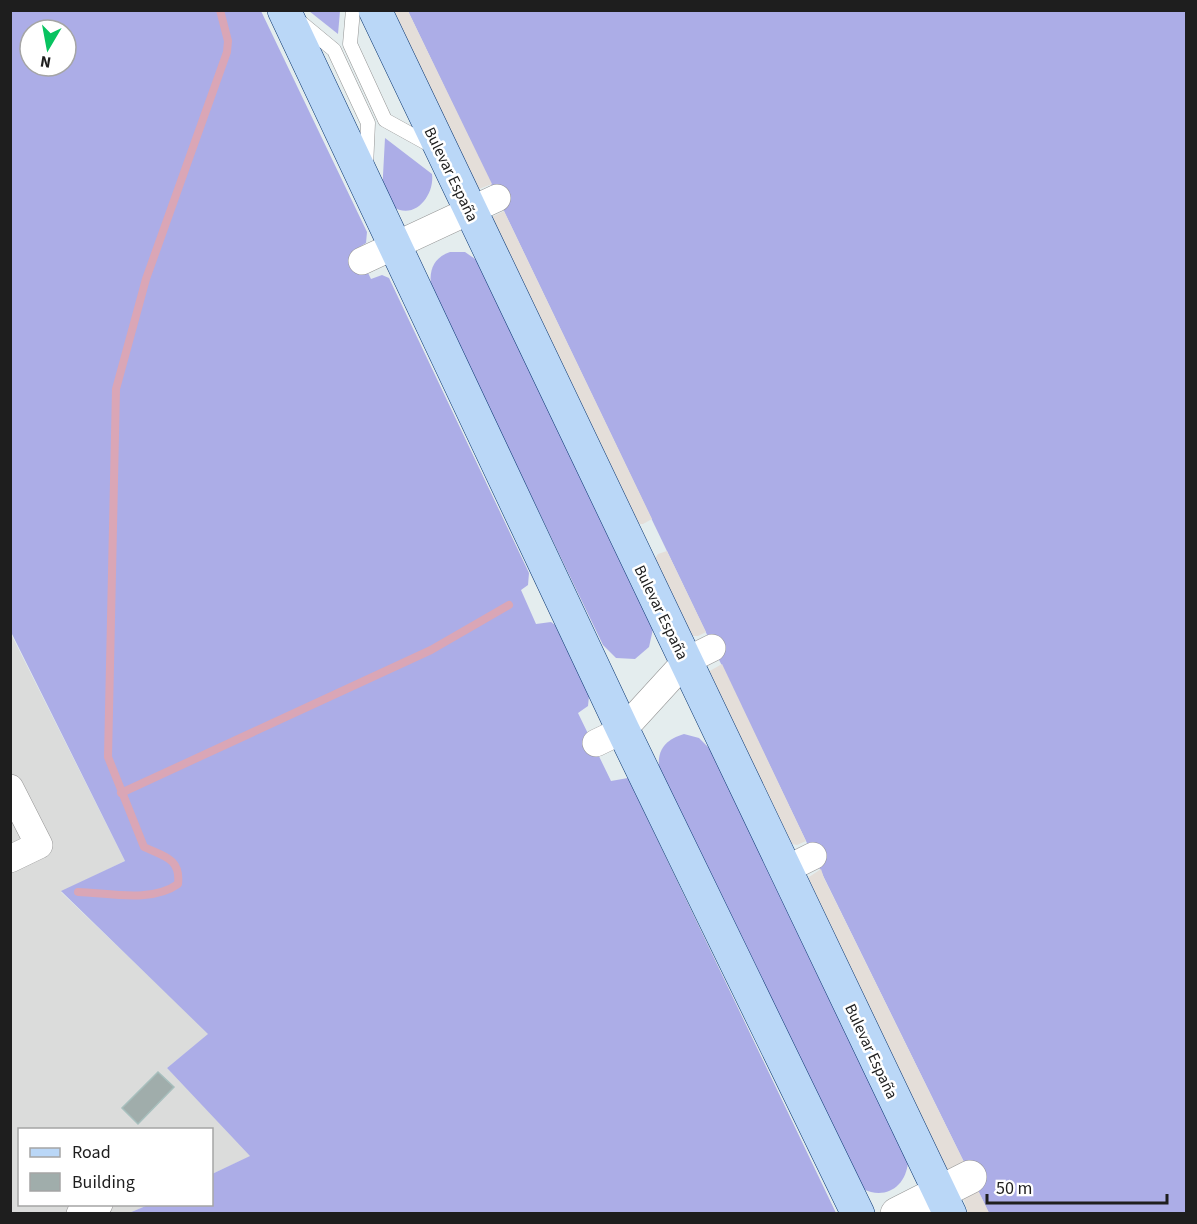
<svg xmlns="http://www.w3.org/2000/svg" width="1197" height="1224" viewBox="0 0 1197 1224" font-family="'Source Sans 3',sans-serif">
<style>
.residential{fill:#dbdcdb}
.grass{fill:#acade7;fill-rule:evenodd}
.plaza{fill:#e4ded9}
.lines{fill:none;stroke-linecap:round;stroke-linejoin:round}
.stream{stroke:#daa6b6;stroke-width:8}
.building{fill:#a0adab;stroke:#a7bfbd;stroke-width:1.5}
.service-casing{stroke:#959595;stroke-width:15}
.minor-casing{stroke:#959595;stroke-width:28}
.tertiary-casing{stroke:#959595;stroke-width:34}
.secondary-casing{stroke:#093570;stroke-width:34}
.service{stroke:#fff;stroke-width:14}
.minor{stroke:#fff;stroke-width:27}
.tertiary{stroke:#fff;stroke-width:33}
.secondary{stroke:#bad7f7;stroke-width:33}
.labels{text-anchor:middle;stroke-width:5;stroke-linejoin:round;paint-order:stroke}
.street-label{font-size:16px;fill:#1e1e1e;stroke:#fff}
</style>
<rect width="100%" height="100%" fill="#e4edee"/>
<polygon class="residential" points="10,632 125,861 61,892 209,1034 167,1068 251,1156 212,1174 212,1130 20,1130 20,1204 148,1205 129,1213 11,1213"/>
<g class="grass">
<path d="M11 11H261L367 232 366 243 356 249 371 279 382 275 389 278 529 573 528 585 521 590 536 624 551 622 555 625 589 696 588 706 578 713 611 781 628 778 836 1213H129L148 1205 212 1204V1174L250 1156 167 1068 208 1034 61 891 125 861 11 632ZM30 30H66V66H30Z"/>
<polygon points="309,11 340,11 338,34"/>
<polygon points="408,11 1186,11 1186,1213 989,1213 806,841"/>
<path d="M385 138 432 174C435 195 414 222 392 206 388 203 385 198 382 194Z"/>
<path d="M450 252H465L478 261 653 629 649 647 635 659 616 658 603 645 433 292C427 274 432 258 450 252Z"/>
<path d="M684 734 699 738 710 749 908 1162C906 1187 885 1200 863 1189L659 767C657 749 667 739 684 734Z"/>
</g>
<g class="plaza">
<polygon points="389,11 408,11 492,184 479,189"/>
<polygon points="504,211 652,519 643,524 637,524 492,217"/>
<polygon points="667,551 706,632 698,636 691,636 654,560 658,554"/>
<polygon points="722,664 806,841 797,845 788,843 708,672"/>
<polygon points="821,869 824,878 966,1166 949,1171 946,1168 806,879"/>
<polygon points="977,1188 989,1213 968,1213 963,1198"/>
</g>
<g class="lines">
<g class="stream">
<polyline points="121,793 431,650 509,605"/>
<path d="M78 892C109 893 152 903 178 884 181 858 163 856 144 847L108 757 116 389 146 279 227 52 228 41 220 10"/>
</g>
</g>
<polygon class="building" points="158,1072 174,1087 138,1124 122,1108"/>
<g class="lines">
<defs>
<g id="service">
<polyline points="353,10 350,44 385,120 432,146"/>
<polyline points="299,21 334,50 368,123 366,167"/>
</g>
<g id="minor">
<polyline points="362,261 497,198"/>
<polyline points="596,743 623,730 686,661 712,648"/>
<polyline points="10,788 39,845 10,859"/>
<polyline points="785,870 813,856"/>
<polyline points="80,1214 99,1204"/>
</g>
<polyline id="tertiary" points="897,1214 970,1177"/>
<g id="secondary">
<polyline points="284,10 623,730 858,1214"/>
<polyline points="375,10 950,1214"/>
</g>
</defs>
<use href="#service" class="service-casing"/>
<use href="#minor" class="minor-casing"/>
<use href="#tertiary" class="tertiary-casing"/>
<use href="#secondary" class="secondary-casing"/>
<use href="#service" class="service"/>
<use href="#minor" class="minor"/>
<use href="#tertiary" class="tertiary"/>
<use href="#secondary" class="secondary"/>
</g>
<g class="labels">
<g class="street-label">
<text transform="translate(452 174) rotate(64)" y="6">Bulevar España</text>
<text transform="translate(662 612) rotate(64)" y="6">Bulevar España</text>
<text transform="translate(872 1051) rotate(65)" y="6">Bulevar España</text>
</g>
</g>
<rect width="1197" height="1224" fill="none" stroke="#1e1e1e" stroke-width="24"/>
<rect x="18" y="1128" width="195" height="78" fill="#ffffff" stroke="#a5a5a5" stroke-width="1.5"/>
<rect x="30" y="1148" width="30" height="9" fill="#bad7f7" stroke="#a5a5a5" stroke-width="1.5"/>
<text x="72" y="1158" font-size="18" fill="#1e1e1e">Road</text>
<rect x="30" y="1173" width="30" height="18" fill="#a0adab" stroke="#a5a5a5" stroke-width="1.5"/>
<text x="72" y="1188" font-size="18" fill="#1e1e1e">Building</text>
<g transform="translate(48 48) rotate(190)"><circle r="28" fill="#ffffff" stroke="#a5a5a5" stroke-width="1.5"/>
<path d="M0-4.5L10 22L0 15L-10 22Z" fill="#08c360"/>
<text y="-9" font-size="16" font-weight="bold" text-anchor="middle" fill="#1e1e1e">N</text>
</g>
<path d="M987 1194v9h180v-9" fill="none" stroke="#1e1e1e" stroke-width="3"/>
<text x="996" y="1194" font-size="18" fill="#1e1e1e" stroke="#ffffff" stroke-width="4.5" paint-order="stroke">50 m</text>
</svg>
